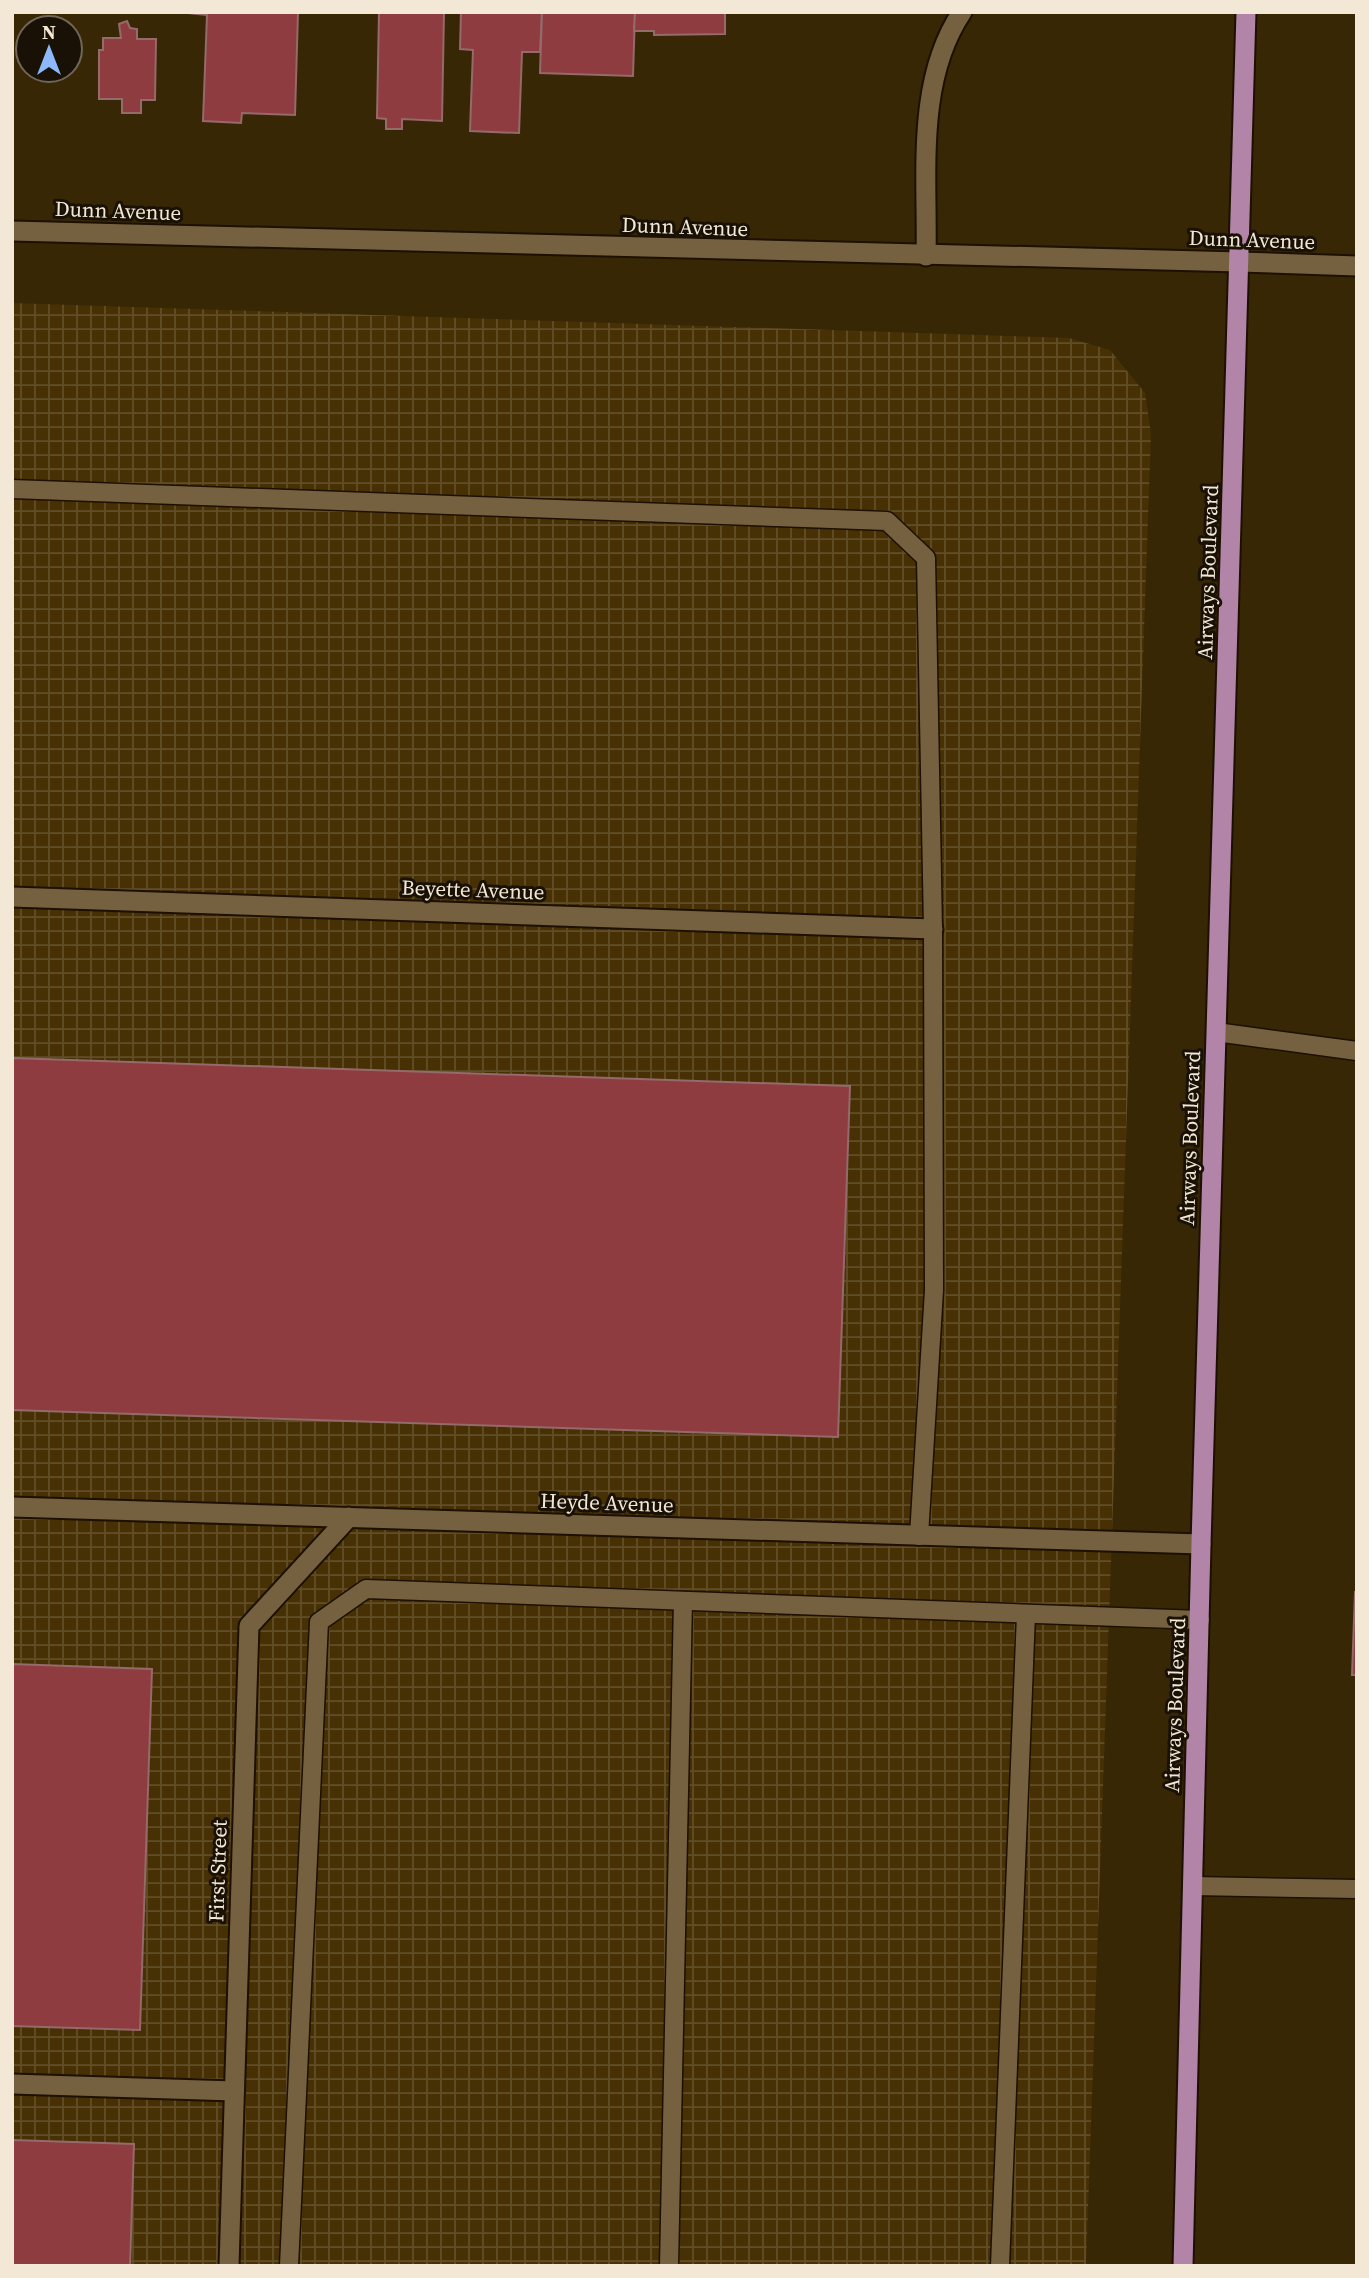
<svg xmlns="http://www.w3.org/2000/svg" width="1369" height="2278" viewBox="0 0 1369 2278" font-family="'Source Serif 4',serif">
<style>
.industrial{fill:url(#industrial-grid)}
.building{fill:#8e3c40;stroke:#946a6a;stroke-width:2}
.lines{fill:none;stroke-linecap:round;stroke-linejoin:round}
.service-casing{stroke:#1d1000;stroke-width:21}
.minor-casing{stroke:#1d1000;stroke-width:23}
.tertiary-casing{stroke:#1d1000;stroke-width:23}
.secondary-casing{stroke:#1d1000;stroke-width:23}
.primary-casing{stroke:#1d1000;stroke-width:23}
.service{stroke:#756140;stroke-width:18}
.minor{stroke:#756140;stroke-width:19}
.tertiary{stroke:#756140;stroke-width:19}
.secondary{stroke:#756140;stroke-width:19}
.primary{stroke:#b284a7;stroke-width:19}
.labels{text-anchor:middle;stroke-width:6;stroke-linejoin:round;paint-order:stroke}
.street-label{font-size:21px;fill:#f3e7d5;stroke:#191105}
</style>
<defs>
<pattern id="industrial-grid" width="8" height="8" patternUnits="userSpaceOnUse" patternTransform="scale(1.75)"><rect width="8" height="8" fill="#463004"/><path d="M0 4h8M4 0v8" fill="none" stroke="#614e28"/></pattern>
</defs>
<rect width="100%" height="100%" fill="#382705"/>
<polygon class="industrial" points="12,303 1069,338 1110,350 1145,393 1151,434 1086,2266 12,2266"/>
<g class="building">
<polygon points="298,12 295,115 242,113 241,123 203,121 207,15 178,12"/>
<polygon points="379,12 444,12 442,121 402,119 402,129 386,129 386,119 377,118"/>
<polygon points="461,12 542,12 540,52 522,52 519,133 470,131 473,50 460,49"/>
<polygon points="542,12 635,12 633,76 540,73"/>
<polygon points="635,12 725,12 725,34 654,35 654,31 634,31"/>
<polygon points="127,21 130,28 137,29 137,39 156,39 155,100 141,100 141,113 122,113 122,99 99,99 99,50 103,50 103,38 121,38 119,24"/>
<polygon points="12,1058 850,1086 838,1437 12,1410"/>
<polygon points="1355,1592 1357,1592 1357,1675 1352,1675"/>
<polygon points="12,1664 152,1669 140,2030 12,2026"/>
<polygon points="12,2140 134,2144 130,2266 12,2266"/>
</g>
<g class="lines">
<defs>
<g id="service">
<polyline points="12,489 887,521 926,558 933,929 934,1290 919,1536"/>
<polyline points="1216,1032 1357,1051"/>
<polyline points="1193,1886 1357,1889"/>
<polyline points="289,2266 319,1622 366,1589 1200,1620"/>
<polyline points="669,2266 683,1601"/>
<polyline points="1000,2266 1026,1614"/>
</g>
<g id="minor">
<path d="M926 256C928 176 915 82 962 12"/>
<polyline points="12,897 933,929"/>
<polyline points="12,1507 1201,1544"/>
<polyline points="12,2084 234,2091"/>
<polyline points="229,2266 249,1626 349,1517"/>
</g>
<polyline id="tertiary" points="1240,262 1357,266"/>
<polyline id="secondary" points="12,231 1240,262"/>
<polyline id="primary" points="1183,2266 1201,1544 1246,12"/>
</defs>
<use href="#service" class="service-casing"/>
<use href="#minor" class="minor-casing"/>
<use href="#tertiary" class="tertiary-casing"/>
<use href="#secondary" class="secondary-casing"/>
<use href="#primary" class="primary-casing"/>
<use href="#service" class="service"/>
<use href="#minor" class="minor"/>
<use href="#tertiary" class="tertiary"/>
<use href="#secondary" class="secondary"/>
<use href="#primary" class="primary"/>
</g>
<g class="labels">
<g class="street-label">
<text transform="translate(118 211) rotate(2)" y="7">Dunn Avenue</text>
<text transform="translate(685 227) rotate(2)" y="7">Dunn Avenue</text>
<text transform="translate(1252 240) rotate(2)" y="7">Dunn Avenue</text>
<text transform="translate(1208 572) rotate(-88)" y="7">Airways Boulevard</text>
<text transform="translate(473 890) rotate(2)" y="7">Beyette Avenue</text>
<text transform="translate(1190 1138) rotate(-88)" y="7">Airways Boulevard</text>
<text transform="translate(607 1503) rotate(2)" y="7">Heyde Avenue</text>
<text transform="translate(1175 1705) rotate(-88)" y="7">Airways Boulevard</text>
<text transform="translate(218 1871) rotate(-88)" y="7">First Street</text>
</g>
</g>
<rect width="1369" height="2278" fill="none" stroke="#f3e7d5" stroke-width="28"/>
<g transform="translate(49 49)"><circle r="33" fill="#191105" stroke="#706758" stroke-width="2"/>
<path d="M0-5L12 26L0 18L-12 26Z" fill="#8db9fc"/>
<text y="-10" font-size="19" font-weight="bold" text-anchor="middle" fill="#f3e7d5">N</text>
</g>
</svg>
